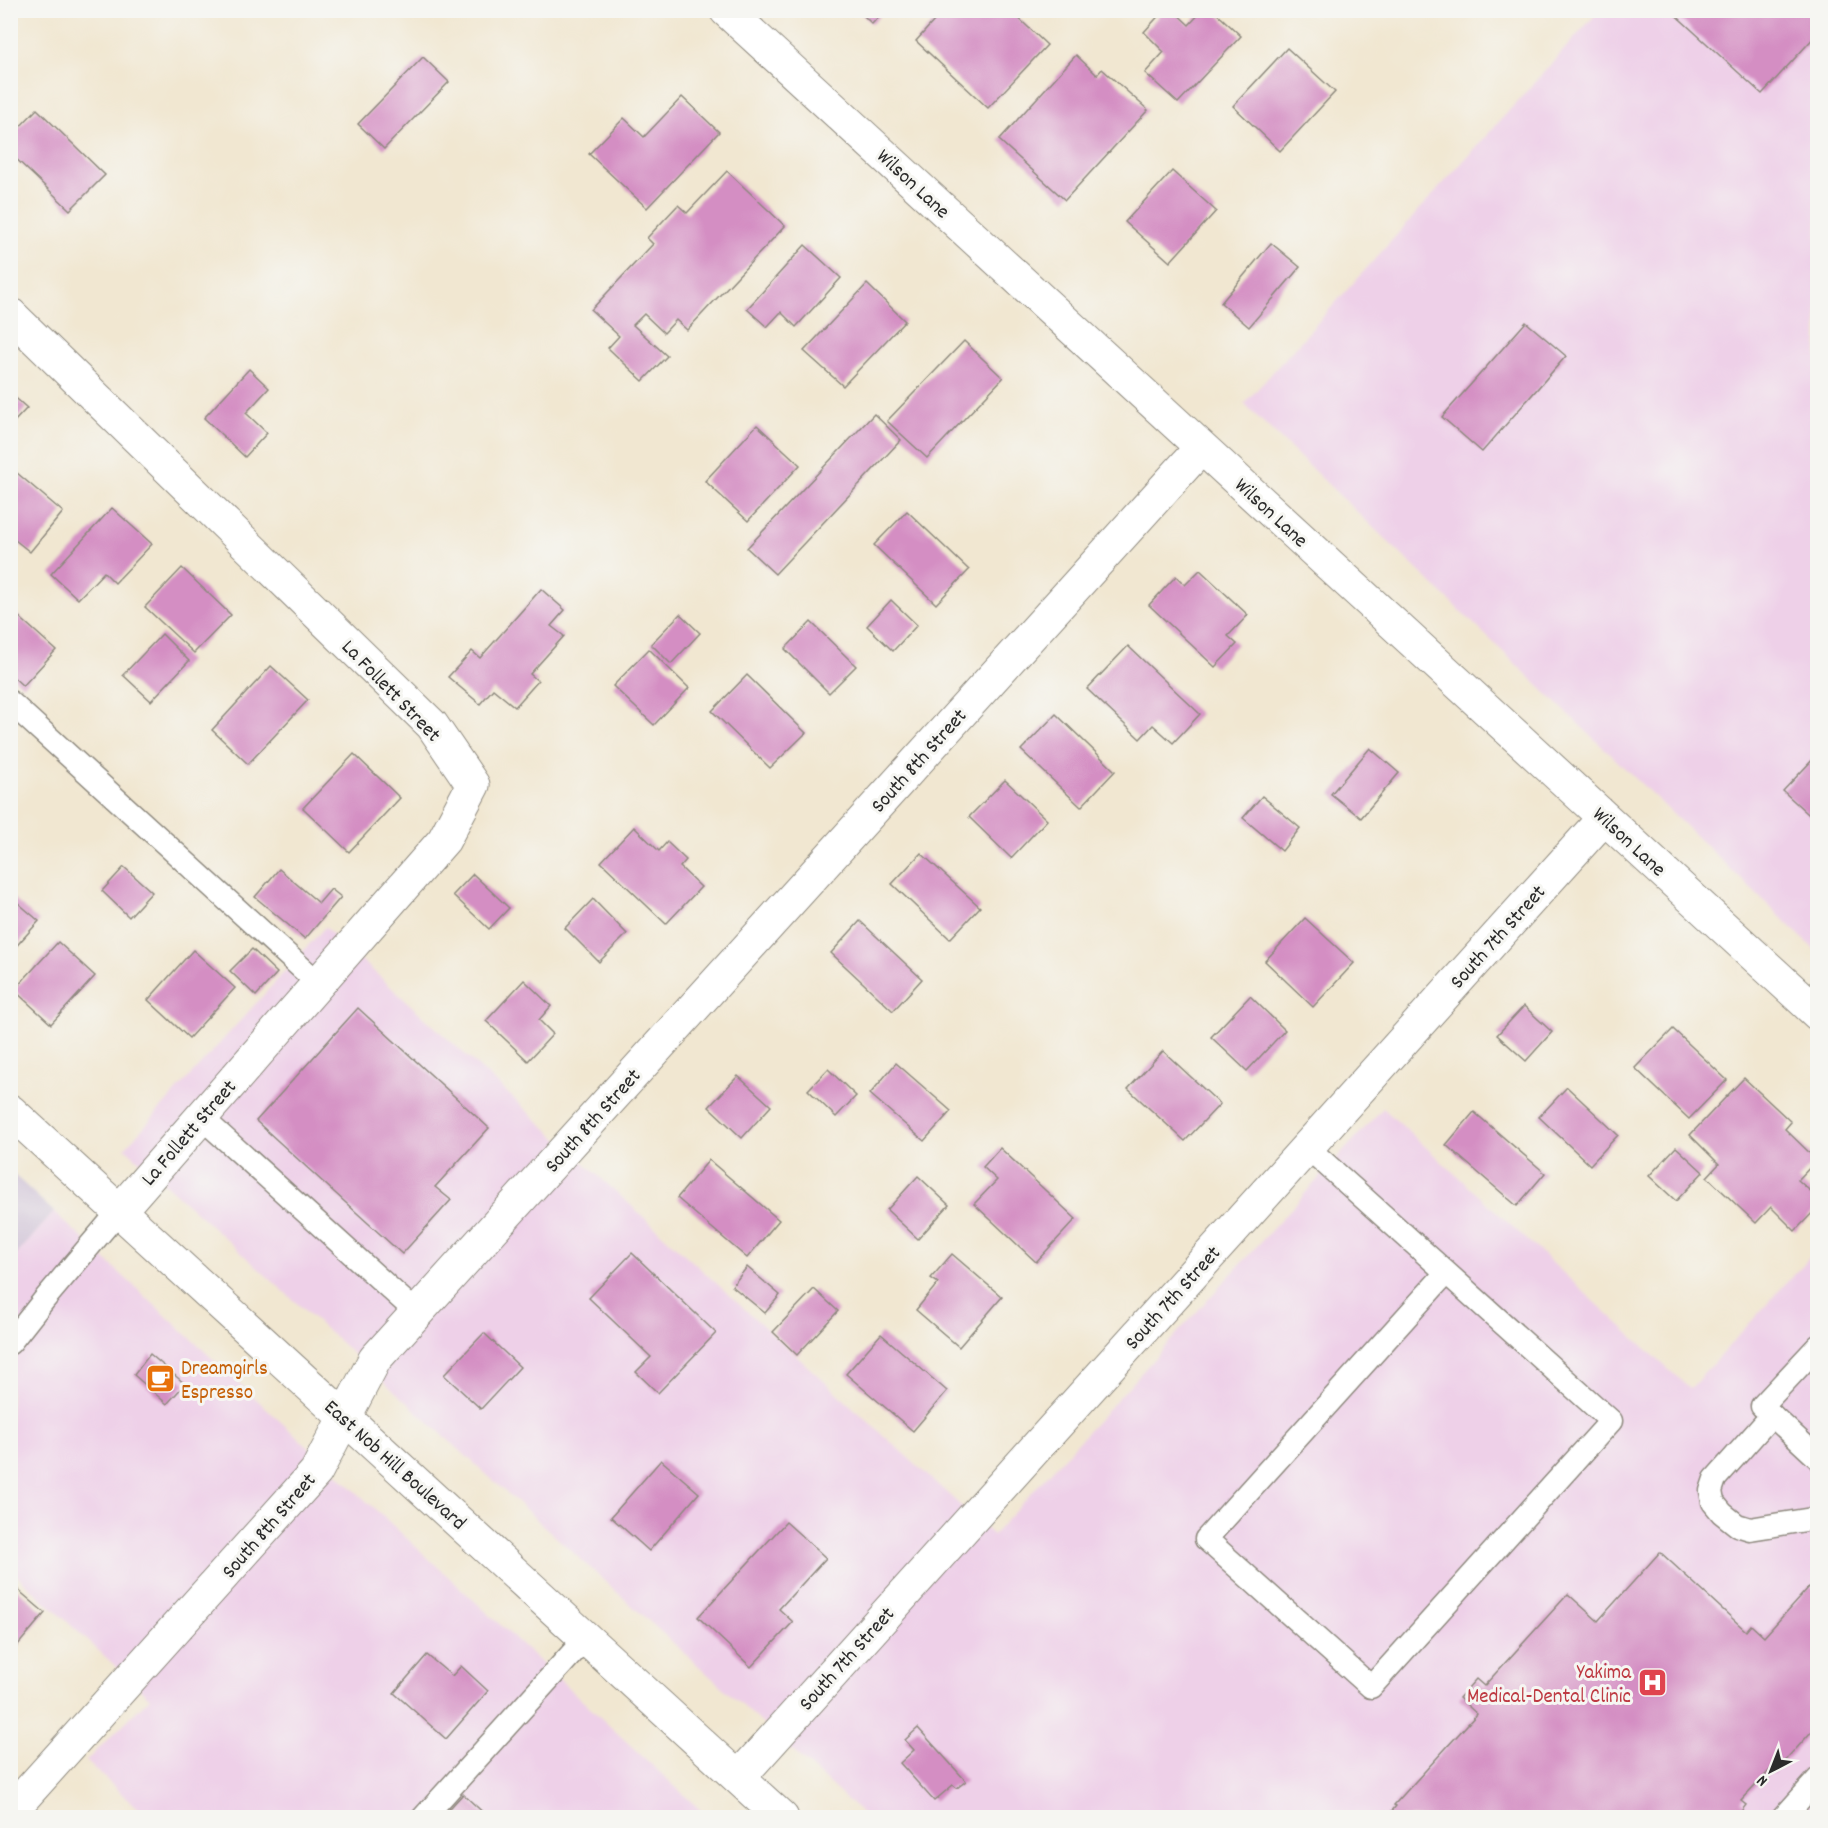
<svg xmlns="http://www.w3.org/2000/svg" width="1828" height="1828" viewBox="0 0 1828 1828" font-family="Dekko,sans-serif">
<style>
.built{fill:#eed0e8}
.industrial{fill:#ccbed4}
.building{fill:#d48ec3}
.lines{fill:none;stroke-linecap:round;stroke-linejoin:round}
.lane-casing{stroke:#8e897e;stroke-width:25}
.street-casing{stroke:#8e897e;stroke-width:35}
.primary-casing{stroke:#8e897e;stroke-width:35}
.lane{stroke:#fff;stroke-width:22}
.street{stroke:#fff;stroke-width:33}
.primary{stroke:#fff;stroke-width:33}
.labels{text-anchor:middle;stroke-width:6;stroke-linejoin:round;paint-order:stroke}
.street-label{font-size:21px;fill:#2b2b2b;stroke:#f6f6f2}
.food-label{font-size:21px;fill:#c56008;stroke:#f6f6f2;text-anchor:start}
.health-label{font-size:21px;fill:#be3a42;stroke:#f6f6f2;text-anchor:end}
</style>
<rect width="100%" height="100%" fill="#f6f6f2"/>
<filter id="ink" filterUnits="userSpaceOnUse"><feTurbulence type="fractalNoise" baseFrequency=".0167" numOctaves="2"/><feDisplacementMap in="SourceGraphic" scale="12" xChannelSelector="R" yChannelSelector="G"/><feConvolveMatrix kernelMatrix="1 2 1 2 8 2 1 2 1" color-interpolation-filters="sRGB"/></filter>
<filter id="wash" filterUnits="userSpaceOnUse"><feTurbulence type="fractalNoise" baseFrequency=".008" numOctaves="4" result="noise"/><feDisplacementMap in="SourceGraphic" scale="24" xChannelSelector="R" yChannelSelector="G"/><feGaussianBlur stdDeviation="1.35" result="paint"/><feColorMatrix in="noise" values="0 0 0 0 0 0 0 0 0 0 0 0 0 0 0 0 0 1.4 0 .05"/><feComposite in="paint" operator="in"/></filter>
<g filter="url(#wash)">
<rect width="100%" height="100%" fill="#f1e7d1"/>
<g class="built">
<polygon points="1599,11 1817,11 1817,952 1244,404"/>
<polygon points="325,927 993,1535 1383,1108 1690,1389 1817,1249 1817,1817 866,1817 125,1148"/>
<polygon points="54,1212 708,1817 147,1817 86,1761 150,1698 11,1570 11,1261"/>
</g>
<polygon class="industrial" points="11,1172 54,1212 11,1261"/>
<g id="blocks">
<g class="building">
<polygon points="858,10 885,10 872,24"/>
<polygon points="944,10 1010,10 1047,45 988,108 916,41"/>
<polygon points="1164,10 1173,10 1189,25 1203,10 1213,10 1241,36 1178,103 1145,73 1164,52 1144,32"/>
<polygon points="1670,10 1816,10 1818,33 1762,94"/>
<polygon points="1287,48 1335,92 1280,151 1233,106"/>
<polygon points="1076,55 1097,75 1102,69 1148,110 1065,200 999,140"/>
<polygon points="423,57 449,82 384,149 358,124"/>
<polygon points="682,97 719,132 647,208 589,154 624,118 644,137"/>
<polygon points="37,109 105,175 70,210 10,153 10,137"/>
<polygon points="727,171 785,226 687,330 676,320 664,333 644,314 633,325 667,356 643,381 608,348 619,336 591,310 653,244 647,238 678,205 687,213"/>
<polygon points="1172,171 1216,211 1170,262 1125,222"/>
<polygon points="1271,243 1300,267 1249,327 1221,303"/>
<polygon points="805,245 841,278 796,327 781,312 767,327 747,309"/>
<polygon points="867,284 905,321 843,386 804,351"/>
<polygon points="1526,322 1566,356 1482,452 1442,417"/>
<polygon points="964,341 1003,378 927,458 887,421"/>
<polygon points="249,369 269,388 246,413 267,433 245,457 204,418"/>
<polygon points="10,393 27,408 10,426"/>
<polygon points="874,414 901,440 775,574 747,548"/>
<polygon points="757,425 800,465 748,521 705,481"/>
<polygon points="10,467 63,512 30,552 10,536"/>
<polygon points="112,508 152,544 115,583 104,572 78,599 51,574"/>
<polygon points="907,511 969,570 936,604 874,545"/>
<polygon points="182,568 231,615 194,653 145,607"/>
<polygon points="1200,570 1248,615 1228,636 1237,644 1215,667 1149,605 1176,576 1185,585"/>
<polygon points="541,589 565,610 551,626 564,636 530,674 538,681 515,707 493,689 480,704 448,677 472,651 480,658"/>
<polygon points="891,600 917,625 893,651 867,626"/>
<polygon points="16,614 56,650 23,686 10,674 10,620"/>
<polygon points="680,614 700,633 671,664 651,644"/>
<polygon points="811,622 856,666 829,693 785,649"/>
<polygon points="162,634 189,661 151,701 123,675"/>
<polygon points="1128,646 1200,714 1173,743 1153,725 1140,739 1087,689"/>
<polygon points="649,649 689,688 654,725 613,686"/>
<polygon points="271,666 308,700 248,764 212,730"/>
<polygon points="747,675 806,733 770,768 712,711"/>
<polygon points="1056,714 1115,771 1081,807 1021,750"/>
<polygon points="1370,748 1399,773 1361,818 1331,794"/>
<polygon points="354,754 400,798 349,852 303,808"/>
<polygon points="1818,754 1818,823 1783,791"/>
<polygon points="1005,780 1047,820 1011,858 969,817"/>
<polygon points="1262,796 1300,828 1282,851 1243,818"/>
<polygon points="634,827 659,851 667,842 686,860 680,867 701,887 666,924 601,862"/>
<polygon points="921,853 980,907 950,939 892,884"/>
<polygon points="124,867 152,892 129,917 102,891"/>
<polygon points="279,869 319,903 331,889 341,897 305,939 255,897"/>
<polygon points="473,874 509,908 489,929 453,895"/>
<polygon points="10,896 39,921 10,953"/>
<polygon points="593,899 627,934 599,962 565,928"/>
<polygon points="1305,918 1354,963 1313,1007 1265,961"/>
<polygon points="860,921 922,979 893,1011 831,953"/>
<polygon points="58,942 95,976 51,1024 14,990"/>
<polygon points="252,949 277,973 256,996 230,971"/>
<polygon points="193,950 235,988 189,1038 148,1000"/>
<polygon points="524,980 551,1006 539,1020 553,1034 528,1061 486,1021"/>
<polygon points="1250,996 1285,1030 1247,1071 1211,1037"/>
<polygon points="1524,1006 1552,1032 1526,1061 1497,1035"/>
<polygon points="358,1008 489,1128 435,1187 451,1200 402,1254 256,1121"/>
<polygon points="1673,1029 1727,1080 1689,1119 1635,1068"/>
<polygon points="1163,1051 1220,1104 1185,1141 1128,1089"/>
<polygon points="896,1063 951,1111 924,1141 870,1094"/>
<polygon points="828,1069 856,1096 836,1117 808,1090"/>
<polygon points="738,1076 771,1106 742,1138 709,1107"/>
<polygon points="1744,1078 1791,1122 1785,1129 1817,1160 1798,1180 1818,1198 1818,1207 1795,1231 1771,1207 1756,1223 1707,1177 1719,1164 1690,1135"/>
<polygon points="1567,1087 1618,1135 1590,1165 1539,1117"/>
<polygon points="1474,1112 1545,1173 1517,1206 1446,1145"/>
<polygon points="1676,1147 1703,1172 1676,1201 1649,1176"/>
<polygon points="1000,1148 1076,1219 1036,1262 974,1204 997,1180 983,1167"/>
<polygon points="709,1160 779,1220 747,1258 677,1198"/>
<polygon points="918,1176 949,1205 918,1239 887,1210"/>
<polygon points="632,1253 716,1333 658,1393 636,1372 651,1357 589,1298"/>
<polygon points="952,1254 1002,1297 959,1347 916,1310 938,1283 931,1278"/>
<polygon points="747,1267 780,1295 765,1313 732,1286"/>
<polygon points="814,1289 838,1311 797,1355 773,1332"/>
<polygon points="484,1333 520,1367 481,1409 444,1375"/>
<polygon points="881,1334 947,1391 913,1431 846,1374"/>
<polygon points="150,1354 185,1384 167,1404 134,1375"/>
<polygon points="661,1460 699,1493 649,1551 611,1517"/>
<polygon points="786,1522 826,1558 779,1609 793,1622 751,1667 698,1617"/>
<polygon points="1660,1552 1746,1631 1751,1625 1764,1637 1809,1587 1818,1589 1818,1738 1811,1732 1774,1774 1770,1770 1741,1801 1746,1805 1736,1818 1386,1818 1396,1806 1394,1805 1477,1714 1459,1698 1476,1679 1484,1686 1568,1594 1598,1621"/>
<polygon points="10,1583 45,1613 17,1646 10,1640"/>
<polygon points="427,1655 452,1676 461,1666 488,1691 446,1739 394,1693"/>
<polygon points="918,1728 966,1781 957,1788 953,1785 934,1801 900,1763 914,1750 905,1740"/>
<polygon points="463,1794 489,1818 441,1818"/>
</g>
</g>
</g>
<g filter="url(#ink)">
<use href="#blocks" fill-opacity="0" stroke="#8e897e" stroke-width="1.5"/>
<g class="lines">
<defs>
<g id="lane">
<polyline points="10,702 318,983"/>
<polyline points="201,1117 417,1313"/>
<polyline points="1307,1147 1611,1421 1371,1687 1206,1539 1446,1273"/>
<polyline points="10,1343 44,1300 120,1210"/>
<polyline points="1818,1346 1762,1406 1818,1458"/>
<polyline points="1772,1415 1715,1479 1711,1491 1713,1502 1722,1513 1737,1525 1750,1529 1818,1518"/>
<polyline points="423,1818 586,1638"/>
<polyline points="1783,1818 1818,1779"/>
</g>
<g id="street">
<polyline points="726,10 1818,1014"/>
<polyline points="10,314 432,725 473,785 444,840 120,1210"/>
<polyline points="739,1777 1604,818"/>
<polyline points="10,1812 316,1472 375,1359 1201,448"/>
</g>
<polyline id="primary" points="10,1111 782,1818"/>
</defs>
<use href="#lane" class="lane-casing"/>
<use href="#street" class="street-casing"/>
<use href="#primary" class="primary-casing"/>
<use href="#lane" class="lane"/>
<use href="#street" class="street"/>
<use href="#primary" class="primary"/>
</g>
</g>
<defs>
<symbol id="cafe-square" viewBox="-11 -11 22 22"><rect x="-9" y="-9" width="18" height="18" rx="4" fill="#e8710a" stroke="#f6f6f2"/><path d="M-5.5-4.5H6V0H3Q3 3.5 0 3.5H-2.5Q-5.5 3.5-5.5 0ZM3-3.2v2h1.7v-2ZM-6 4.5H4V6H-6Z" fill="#fff"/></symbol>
<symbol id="hospital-square" viewBox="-11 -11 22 22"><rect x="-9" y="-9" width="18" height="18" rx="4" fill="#e0444e" stroke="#f6f6f2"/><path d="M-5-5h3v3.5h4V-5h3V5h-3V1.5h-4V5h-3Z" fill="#fff"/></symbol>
</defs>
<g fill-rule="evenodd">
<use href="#cafe-square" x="144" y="1362" width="33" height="33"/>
<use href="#hospital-square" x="1636" y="1666" width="33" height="33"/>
</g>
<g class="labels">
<g class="street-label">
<text transform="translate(914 183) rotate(43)" y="7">Wilson Lane</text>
<text transform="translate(1272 512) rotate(43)" y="7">Wilson Lane</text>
<text transform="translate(392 690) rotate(46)" y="7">La Follett Street</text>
<text transform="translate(918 760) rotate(-48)" y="7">South 8th Street</text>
<text transform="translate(1630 841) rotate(43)" y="7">Wilson Lane</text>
<text transform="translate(1497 936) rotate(-48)" y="7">South 7th Street</text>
<text transform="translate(592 1120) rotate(-48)" y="7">South 8th Street</text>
<text transform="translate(188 1132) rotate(-49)" y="7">La Follett Street</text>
<text transform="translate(1172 1297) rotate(-48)" y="7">South 7th Street</text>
<text transform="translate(396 1464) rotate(42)" y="7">East Nob Hill Boulevard</text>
<text transform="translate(268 1525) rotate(-49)" y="7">South 8th Street</text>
<text transform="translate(846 1658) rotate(-48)" y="7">South 7th Street</text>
</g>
<g class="food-label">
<text x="181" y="1374">Dreamgirls<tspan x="181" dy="24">Espresso</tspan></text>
</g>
<g class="health-label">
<text x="1631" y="1678">Yakima<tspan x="1631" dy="24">Medical-Dental Clinic</tspan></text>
</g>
</g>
<rect width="1828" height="1828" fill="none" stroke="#f6f6f2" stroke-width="36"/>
<g transform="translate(1771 1771) rotate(222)" stroke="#f6f6f2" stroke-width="4.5" paint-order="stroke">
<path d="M0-4.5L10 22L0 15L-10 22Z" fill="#2b2b2b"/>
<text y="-9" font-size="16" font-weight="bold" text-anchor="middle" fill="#2b2b2b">N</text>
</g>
</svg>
